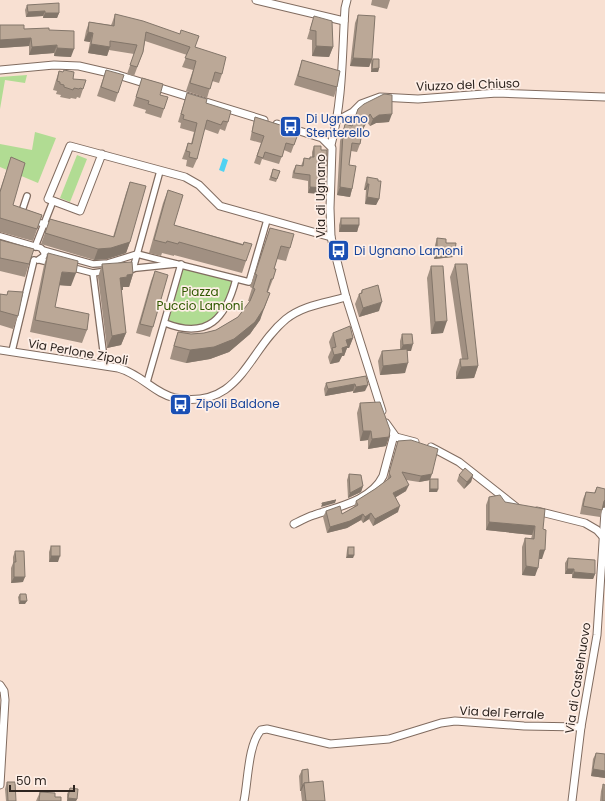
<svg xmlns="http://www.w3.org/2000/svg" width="605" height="801" viewBox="0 0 605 801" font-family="Poppins,sans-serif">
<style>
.green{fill:#b1dc93}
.water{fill:#50d2f2}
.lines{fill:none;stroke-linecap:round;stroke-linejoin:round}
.pedestrian-casing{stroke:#816c60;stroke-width:8}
.minor-casing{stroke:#816c60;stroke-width:9}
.pedestrian{stroke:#fff;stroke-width:5.5}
.minor{stroke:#fff;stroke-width:7}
.wall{fill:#a19082}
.shaded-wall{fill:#83766a}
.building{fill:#bba897;stroke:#83766a}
.labels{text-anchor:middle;stroke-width:3.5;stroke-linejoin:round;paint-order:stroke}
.street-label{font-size:12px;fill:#2d241f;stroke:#feefe7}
.transit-label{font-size:12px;fill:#164399;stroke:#feefe7;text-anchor:start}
.park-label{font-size:12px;fill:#305900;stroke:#feefe7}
</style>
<rect width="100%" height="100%" fill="#f8e0d2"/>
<g class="green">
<polygon points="27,75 25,83 5,80 0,109 0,77"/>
<polygon points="35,132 56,138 38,183 0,167 0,144 32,150"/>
<polygon points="77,155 87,159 70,202 60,198"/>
<path d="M183 268 233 282C222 321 208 331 168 323Z"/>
</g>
<polygon class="water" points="223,158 228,160 224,172 219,170"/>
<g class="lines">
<defs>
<g id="pedestrian">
<polyline points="21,214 27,196"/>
<polyline points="34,221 54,227"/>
<polyline points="0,236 41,248 44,252 44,256 38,260"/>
<polyline points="35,247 53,201"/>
<polyline points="43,250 93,264 108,263 137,254 249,282 267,220"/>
<polyline points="40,260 52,263"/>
<polyline points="70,267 93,273 107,271"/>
<polyline points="127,269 176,264"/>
<polyline points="133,269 160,171"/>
<polyline points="93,273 105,366"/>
<path d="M165 323C208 340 226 318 236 279"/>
<polyline points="12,351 34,260"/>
<polyline points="147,382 181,264"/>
</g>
<g id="minor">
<polyline points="256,0 344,21"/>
<polyline points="0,70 54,65 79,66 118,75 264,120"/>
<polyline points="338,120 353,112 361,104 380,97 418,99 497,93 605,97"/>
<polyline points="277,124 322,138 332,148 330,208 331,237 346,297 382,411"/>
<path d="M331 145C343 100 342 54 345 8L347 0"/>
<polyline points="102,154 80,211 48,199 70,146 185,177 199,185 220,206 331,237"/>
<path d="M0 350 118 368C141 374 155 394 175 398 241 410 247 351 286 319 304 305 326 303 346 297"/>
<polyline points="386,423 396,437 415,442"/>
<polyline points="431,447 459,462 516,507"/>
<polyline points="537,511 585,523 597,530 605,539"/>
<path d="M294 524C300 521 307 517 314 515 337 507 371 501 383 476L394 435"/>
<polyline points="0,685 4,691 5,700 0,785"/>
<path d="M244 801C248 782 248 744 261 730L267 729 330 744 389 739 441 723 455 721 524 726 581 727"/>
<polyline points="572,801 581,727 597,635 605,511"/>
</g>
</defs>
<use href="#pedestrian" class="pedestrian-casing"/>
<use href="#minor" class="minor-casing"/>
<use href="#pedestrian" class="pedestrian"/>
<use href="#minor" class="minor"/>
</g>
<g class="wall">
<polygon points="372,0 390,0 387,9 371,5"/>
<polygon points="27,5 59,13 57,18 43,18 43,16 26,17 25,10"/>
<polygon points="115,14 195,47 222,74 219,83 212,81 207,98 186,91 193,70 182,67 187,55 145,41 143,52 134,76 127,74 134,54 109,50 107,56 88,53 90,42 84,41 86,31 89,22 111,25 112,23"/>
<polygon points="358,15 372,59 379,68 378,72 371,72 371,62 369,67 350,66 355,23"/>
<polygon points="314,16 333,47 329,57 312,56 312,40 307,39"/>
<polygon points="0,25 24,29 49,30 71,57 54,56 54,53 29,55 29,46 0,48"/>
<polygon points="302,60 337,87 334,97 294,85"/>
<polygon points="106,70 118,93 115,102 97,96"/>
<polygon points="59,71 73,79 83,89 80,98 77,97 76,99 71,98 70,99 60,97 61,95 56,94 57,91 53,90 56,80"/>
<polygon points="142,78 160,95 164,109 161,118 145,113 146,110 133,106"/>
<polygon points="187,93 206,103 228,122 225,131 220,129 218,134 204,129 197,159 193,168 186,166 187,160 182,159 188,143 191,144 194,132 180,128 181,123 178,122"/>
<polygon points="364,104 389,122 376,123 370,126 367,122 362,131 360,144 357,152 351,151 349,165 352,189 350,197 337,195 340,141 345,124 352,126"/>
<polygon points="255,117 299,131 291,153 284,150 279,164 262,159 260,165 254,163 261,143 250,140 253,125"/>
<polygon points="314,146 321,150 323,194 308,193 308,181 292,178 293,171 296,165 301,166 304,158 309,159 310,157 312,157 312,152"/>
<polygon points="11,157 13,205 42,215 33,241 0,232 0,190"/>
<polygon points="273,169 280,171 276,182 269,180"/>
<polygon points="367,177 378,181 379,199 376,205 365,204 366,190 364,190 365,184"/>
<polygon points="130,182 130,242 126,253 107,259 94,260 41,244 50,219 113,237 126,193"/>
<polygon points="168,190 174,225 243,244 244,242 246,261 242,273 174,255 174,256 162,253 161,256 149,253 163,203"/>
<polygon points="341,218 359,225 357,232 339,232 339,225"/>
<polygon points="270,228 290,248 286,261 277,259 274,269 273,279 268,292 267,292 260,320 250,334 229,352 210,359 186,363 170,359 174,344 178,332 191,334 204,333 216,330 238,317 250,301 248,301 252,288 250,287"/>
<polygon points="437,238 446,243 455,251 453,257 434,259 435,245"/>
<polygon points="0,240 29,264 25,277 0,271"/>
<polygon points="48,253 71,286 59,285 55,307 87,330 82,343 30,332 44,265"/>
<polygon points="102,264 133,274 129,287 123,287 123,290 121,290 126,333 121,345 107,348 98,277"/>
<polygon points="455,264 478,366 474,378 456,379 456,372 460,359 462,359 450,277"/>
<polygon points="431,266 443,333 431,334 427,278"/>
<polygon points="155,271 153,327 150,337 136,333 151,281"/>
<polygon points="362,290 379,311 359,317 355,304 359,294 360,294"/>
<polygon points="8,291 18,316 13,329 0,325 0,294 7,295"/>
<polygon points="333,333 353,338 349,348 347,348 344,356 342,356 339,362 330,364 328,357 331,350 329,342"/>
<polygon points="402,334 411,351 407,351 405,373 380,375 378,361 382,351 400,350 400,341"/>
<polygon points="366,376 365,391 353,393 353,391 325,396 324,389 326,383"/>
<polygon points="360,403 389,437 386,446 368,449 368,440 360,441 357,413"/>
<polygon points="398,441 430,480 419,482 406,480 406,491 396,497 398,512 373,526 369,519 363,523 361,520 347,528 327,533 323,517 326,511 342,514 354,507 356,501 375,489 387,480"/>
<polygon points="349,474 363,486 361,492 348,498 347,480"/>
<polygon points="459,475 473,475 471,482 464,489 457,481"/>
<polygon points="430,479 438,489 437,492 429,492 429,482"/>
<polygon points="597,487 605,507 603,508 600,517 580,514 583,499 586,492 594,493"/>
<polygon points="489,497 505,502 543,529 542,559 539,559 535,576 522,575 522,547 525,538 531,539 532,535 486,530 486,505"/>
<polygon points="51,546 58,562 49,562 49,552"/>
<polygon points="348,547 354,555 353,558 346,558 347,550"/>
<polygon points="15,551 23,582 11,583 11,568 13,563 13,557"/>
<polygon points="568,558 595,574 593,579 572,578 572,574 565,574 565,563"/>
<polygon points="20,594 25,604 19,604 18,597"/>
<polygon points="596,753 605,754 605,778 591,776 593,759"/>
<polygon points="302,770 309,783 325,801 302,801 301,793 301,791 300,791 299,776"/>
<polygon points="7,782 16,801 6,801 5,789"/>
<polygon points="603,784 605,801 600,801 601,791"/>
<polygon points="70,788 77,799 76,801 67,801 67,794"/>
<polygon points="40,792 55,797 61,801 36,801"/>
</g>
<g class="shaded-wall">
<polygon points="45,11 43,16 26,17 28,12"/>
<polygon points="45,13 59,13 57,18 43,18"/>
<polygon points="88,32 93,33 90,42 84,41"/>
<polygon points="31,38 29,46 0,48 0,40"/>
<polygon points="91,44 110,47 107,56 88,53"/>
<polygon points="57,45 54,53 29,55 32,47"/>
<polygon points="316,46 333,47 329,57 312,56"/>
<polygon points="57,48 74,49 71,57 54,56"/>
<polygon points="353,58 372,59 369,67 350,66"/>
<polygon points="379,68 378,72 371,72 372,69"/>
<polygon points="370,114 367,122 360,134 363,127"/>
<polygon points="392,114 389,122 376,123 370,126 373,119 379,115"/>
<polygon points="367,184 369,184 366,190 364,190"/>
<polygon points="310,187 325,188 323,194 308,193"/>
<polygon points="340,187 352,189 350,197 337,195"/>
<polygon points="367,197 379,199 376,205 365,204"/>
<polygon points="341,225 359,225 357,232 339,232"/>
<polygon points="130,242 126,253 107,259 94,260 98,249"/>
<polygon points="455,251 453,257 434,259 437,253"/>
<polygon points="62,272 76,273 71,286 57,285"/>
<polygon points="133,274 129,287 123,287 123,290 115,290 120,278 127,275"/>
<polygon points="270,293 260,320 250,334 229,352 210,359 186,363 190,350 234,339"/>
<polygon points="382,302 379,311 359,317 363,308"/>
<polygon points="447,321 443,333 431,334 435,322"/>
<polygon points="126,333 121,345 107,348 112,336"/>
<polygon points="353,338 349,348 347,348 344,356 342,356 339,362 330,364 334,355 342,348 346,340"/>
<polygon points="413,344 411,351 400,351 403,345"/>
<polygon points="408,363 405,373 380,375 383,366"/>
<polygon points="478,366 474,378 456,379 461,367"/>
<polygon points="355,384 353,391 325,396 328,389"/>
<polygon points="368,385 365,391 353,393 356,387"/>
<polygon points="363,431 371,431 368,440 360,441"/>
<polygon points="389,437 386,446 368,449 372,439"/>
<polygon points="432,474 430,480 419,482 421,476"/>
<polygon points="473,475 471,482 464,489 467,482"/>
<polygon points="409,485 406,491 391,500 393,493"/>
<polygon points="363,486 361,492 348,498 350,493"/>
<polygon points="430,489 438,489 437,492 429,492"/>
<polygon points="336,500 335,503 321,507 322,504"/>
<polygon points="605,500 605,507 601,508 604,501"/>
<polygon points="400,506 398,512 373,526 375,519"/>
<polygon points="371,513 369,519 363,523 365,517"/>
<polygon points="363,514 361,520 347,528 327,533 330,527"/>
<polygon points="489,522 535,526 532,535 486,530"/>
<polygon points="540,550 545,550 542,559 537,559"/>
<polygon points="348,555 354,555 353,558 346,558"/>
<polygon points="51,556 60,556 58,562 49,562"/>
<polygon points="526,566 538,568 535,576 522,575"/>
<polygon points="567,569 574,569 572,574 565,574"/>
<polygon points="574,572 595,574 593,579 572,578"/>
<polygon points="14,577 25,577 23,582 11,583"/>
<polygon points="20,601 27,601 25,604 19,604"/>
<polygon points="593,769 605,771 605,778 591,776"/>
<polygon points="302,785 304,785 301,791 300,791"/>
<polygon points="68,798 77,799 76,801 67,801"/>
</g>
<g class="building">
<polygon points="59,3 59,13 45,13 45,11 28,12 27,5"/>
<polygon points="115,14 143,21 180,34 181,30 199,36 195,47 226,57 222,74 215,72 210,89 190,83 196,61 185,58 190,47 146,32 143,52 137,67 130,65 137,45 110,41 110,47 91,44 93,33 88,32 89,22 114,26"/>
<polygon points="358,15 375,16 372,59 353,58"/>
<polygon points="314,16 332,21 333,47 316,46 316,31 310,30"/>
<polygon points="0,25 24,25 24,29 49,28 49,30 74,31 74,49 57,48 57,45 32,47 31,38 0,40"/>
<polygon points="373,59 379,59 379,68 372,69"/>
<polygon points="302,60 340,71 337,87 298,76"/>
<polygon points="64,70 74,72 73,79 86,80 83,89 80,88 79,89 74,88 73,90 64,87 64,85 60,84 60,82 57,81 59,71 63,72"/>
<polygon points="106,70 124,75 118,93 101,87"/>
<polygon points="142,78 163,84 160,95 168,97 164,109 148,104 149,101 136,97"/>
<polygon points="187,93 207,99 206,103 231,111 228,122 223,121 221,125 207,120 197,159 189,157 190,152 186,151 188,143 192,144 197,123 183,119 184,115 181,114"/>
<polygon points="384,94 392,95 392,114 379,115 373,119 370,114 363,127 360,144 352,143 349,165 356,166 352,189 340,187 343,133 345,124 352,126 358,109 364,104"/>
<polygon points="255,117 299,131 294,145 286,143 282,157 265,152 263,158 257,156 264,136 252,132"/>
<polygon points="314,146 321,146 321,150 327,150 325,188 310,187 310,175 294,173 296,165 303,166 304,158 310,159 310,157 314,157"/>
<polygon points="11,157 25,163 13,205 42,215 37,229 0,218 0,192"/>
<polygon points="273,169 280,171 277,179 271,177"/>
<polygon points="367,177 378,179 378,181 381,181 379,199 367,197 369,184 367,184"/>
<polygon points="130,182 146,186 130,242 111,248 98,249 45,233 50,219 114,237"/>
<polygon points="168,190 183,195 174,225 243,245 244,242 252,244 246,261 179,242 178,244 167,241 166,243 154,240"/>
<rect x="341" y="218" width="18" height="7"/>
<polygon points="270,228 294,234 290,248 281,246 274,269 276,269 273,279 271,279 267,292 270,293 264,308 255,322 234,339 214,347 190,350 174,346 178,332 191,334 204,333 216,330 238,317 250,301 255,289 253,288 257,275 255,274"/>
<polygon points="437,238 446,239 446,243 456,243 455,251 437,253"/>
<polygon points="0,240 34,249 29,264 0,258"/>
<polygon points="48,253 78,261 76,273 62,272 55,307 89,314 87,330 35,320"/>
<polygon points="132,262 133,274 127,275 127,277 120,278 126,333 112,336 102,264"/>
<polygon points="455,264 467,264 478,366 461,367 460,359 468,359"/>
<polygon points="431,266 443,266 447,321 435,322"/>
<polygon points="155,271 168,275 153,327 140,324"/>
<polygon points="378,285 382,302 363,308 359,294 362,293 362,290"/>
<polygon points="8,291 23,292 18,316 0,311 0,294 7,295"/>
<polygon points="350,326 353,338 346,340 348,346 342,348 343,353 334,355 332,348 336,347 333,333"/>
<polygon points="402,334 412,334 413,344 403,345"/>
<polygon points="407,349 408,363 383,366 382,351"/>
<polygon points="366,376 368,385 356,387 355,384 328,389 326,383"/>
<polygon points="380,402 390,430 389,437 372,439 371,431 363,431 360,403"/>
<polygon points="411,440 438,449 432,474 421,476 402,472 409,485 393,493 400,506 375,519 371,513 365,517 363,514 350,521 330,527 326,511 340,506 342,514 358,505 356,501 375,489 391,477 389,473 398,441"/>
<polygon points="465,468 473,475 467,482 459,475"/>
<polygon points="349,474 361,475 363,486 350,493"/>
<rect x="430" y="479" width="8" height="10"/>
<polygon points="597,487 605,489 605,500 604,501 602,510 583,506 586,492 595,493"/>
<polygon points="500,495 505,502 545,509 543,529 546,530 545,550 540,550 538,568 526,566 525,538 534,539 535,526 489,522 489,497"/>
<polygon points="336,500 322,504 322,503"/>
<rect x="51" y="546" width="9" height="10"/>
<rect x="348" y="547" width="6" height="8"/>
<polygon points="15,551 24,551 25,577 14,577 14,562 16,562"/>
<polygon points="568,558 595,560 595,574 574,572 574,569 567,569"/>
<polygon points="20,594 26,594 27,601 20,601"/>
<polygon points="596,753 605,754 605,771 593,769"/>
<polygon points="308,769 309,783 304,783 304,785 302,785 302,770"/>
<polygon points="323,781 325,801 306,801 304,783"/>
<polygon points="7,782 15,782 16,801 8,801"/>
<polygon points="603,784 605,785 605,801 603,801"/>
<polygon points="70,788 78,789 77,799 68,798"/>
<polygon points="40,792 55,793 55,797 61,797 61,801 39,801"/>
</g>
<defs>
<symbol id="bus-square" viewBox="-11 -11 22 22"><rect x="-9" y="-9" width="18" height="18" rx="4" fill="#1a4fb4" stroke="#feefe7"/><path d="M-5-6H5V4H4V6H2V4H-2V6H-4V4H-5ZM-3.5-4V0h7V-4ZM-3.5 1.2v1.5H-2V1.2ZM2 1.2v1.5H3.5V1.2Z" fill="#fff"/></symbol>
</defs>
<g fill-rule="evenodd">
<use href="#bus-square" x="278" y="114" width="25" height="25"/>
<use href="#bus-square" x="326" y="238" width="25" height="25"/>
<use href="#bus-square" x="168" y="392" width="25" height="25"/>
</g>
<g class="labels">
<g class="street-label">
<text transform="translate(468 85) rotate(-2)" y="4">Viuzzo del Chiuso</text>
<text transform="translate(321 196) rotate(-90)" y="4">Via di Ugnano</text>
<text transform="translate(78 352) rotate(10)" y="4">Via Perlone Zipoli</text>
<text transform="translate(578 678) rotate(-81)" y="4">Via di Castelnuovo</text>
<text transform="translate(502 713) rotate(3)" y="4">Via del Ferrale</text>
</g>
<g class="transit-label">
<text x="306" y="123">Di Ugnano<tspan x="306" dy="14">Stenterello</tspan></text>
<text x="354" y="255">Di Ugnano Lamoni</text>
<text x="196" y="408">Zipoli Baldone</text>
</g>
<g class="park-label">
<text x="200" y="296">Piazza<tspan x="200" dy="14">Puccio Lamoni</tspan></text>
</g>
</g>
<path d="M10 785v6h64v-6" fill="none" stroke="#2d241f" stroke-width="2"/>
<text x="16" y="785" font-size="12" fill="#2d241f" stroke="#feefe7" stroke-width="3" paint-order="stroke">50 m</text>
</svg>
